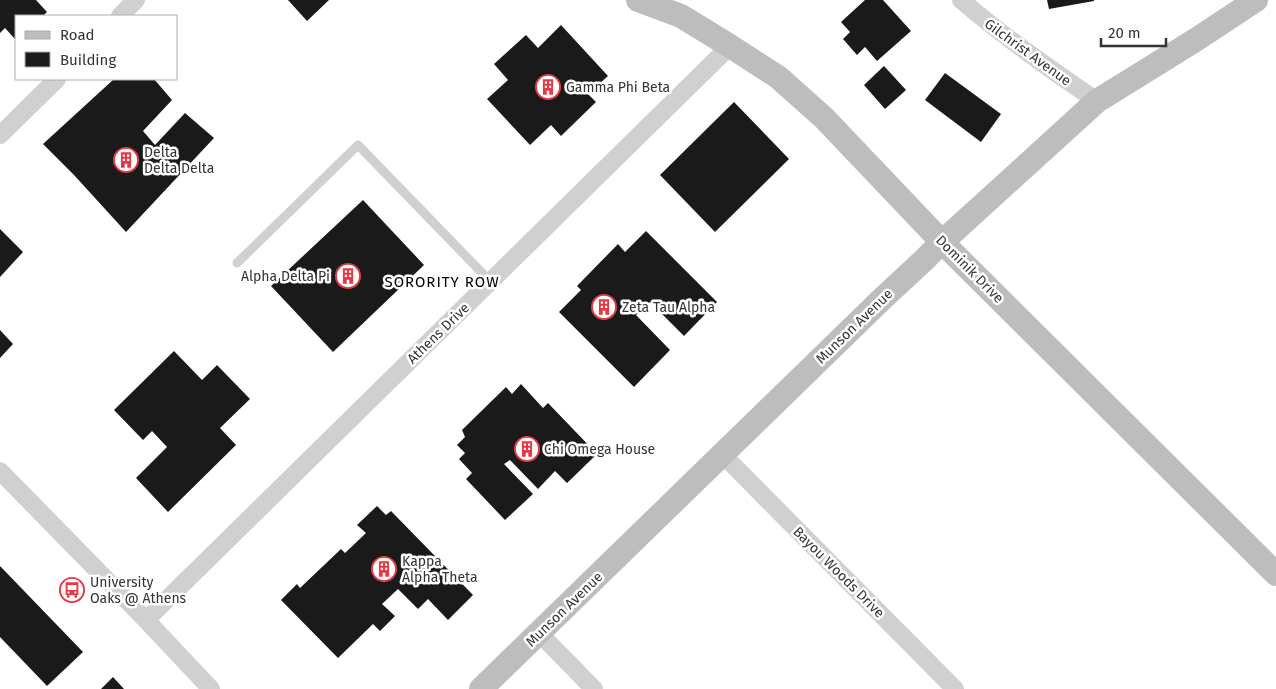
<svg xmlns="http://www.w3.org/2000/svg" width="1276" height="689" viewBox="0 0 1276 689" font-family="'Fira Sans',sans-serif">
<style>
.building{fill:#1a1a1a}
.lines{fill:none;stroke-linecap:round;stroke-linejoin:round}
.lane{stroke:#d0d0d0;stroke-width:9}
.street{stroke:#d0d0d0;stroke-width:18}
.secondary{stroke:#bdbdbd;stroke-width:24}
.labels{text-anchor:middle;stroke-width:5;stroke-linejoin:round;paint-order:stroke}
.street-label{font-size:14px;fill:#333;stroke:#fff}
.poi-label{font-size:14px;fill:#333;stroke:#fff;text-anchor:start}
.neighbourhood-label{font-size:15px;letter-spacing:1px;fill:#000;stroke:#fff}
</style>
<rect width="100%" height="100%" fill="#fff"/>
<g class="building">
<polygon points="0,0 36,0 47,12 43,16 16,16 16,38 15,39 5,28 0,33"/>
<polygon points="288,0 329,0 307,21"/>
<polygon points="865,0 883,0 911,31 877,61 865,47 857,55 843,39 850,32 841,22"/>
<polygon points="1047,0 1094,0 1094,1 1049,9"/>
<polygon points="561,25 608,76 588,94 596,102 561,136 551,125 530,145 487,99 508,80 494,64 526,35 538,48"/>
<polygon points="884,66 906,90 885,109 864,85"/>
<polygon points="945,73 1001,114 981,142 925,100"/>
<polygon points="114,79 154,79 172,100 143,131 155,145 185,113 214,138 126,232 74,175 43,144"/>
<polygon points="734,102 789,159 715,232 660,175"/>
<polygon points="363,200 424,265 333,352 271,286"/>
<polygon points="0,229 23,252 0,277"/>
<polygon points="646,231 717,302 684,336 650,302 636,315 670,350 634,387 559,312 581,290 577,286 618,244 625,252"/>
<polygon points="0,330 13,344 0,358"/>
<polygon points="174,351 202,380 217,365 250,399 220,428 236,445 168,512 136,478 167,447 152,431 143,440 114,410"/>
<polygon points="521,384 543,408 548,403 597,454 567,483 555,471 538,489 510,460 504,464 533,494 505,520 466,479 472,473 459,459 465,453 457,445 465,437 462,430 506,387 512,394"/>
<polygon points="377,506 386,515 391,511 473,595 448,620 428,599 418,609 398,589 382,604 395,616 380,631 373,624 338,658 281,600 297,584 300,588 341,549 345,553 366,533 357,525"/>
<polygon points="0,566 83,652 47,686 0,637"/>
<polygon points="113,677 124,689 101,689"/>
</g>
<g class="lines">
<polyline class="lane" points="237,263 358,145 490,281"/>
<g class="street">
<path d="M961 0C1004 37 1050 69 1097 101"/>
<polyline points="120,16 136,0"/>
<polyline points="0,135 57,79"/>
<polyline points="722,454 955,689"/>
<polyline points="0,471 146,620 211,689"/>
<polyline points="146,620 730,46"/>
<polyline points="539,633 594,689"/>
</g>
<g class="secondary">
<polyline points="638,0 681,16 730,46 778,77 824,118 942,242 1276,574"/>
<polyline points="481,689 881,300 924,260 942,242 1097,101 1197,39 1256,0"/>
</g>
</g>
<defs>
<symbol id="building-ring" viewBox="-11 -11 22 22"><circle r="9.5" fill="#fff" stroke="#e63946" stroke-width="1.5"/><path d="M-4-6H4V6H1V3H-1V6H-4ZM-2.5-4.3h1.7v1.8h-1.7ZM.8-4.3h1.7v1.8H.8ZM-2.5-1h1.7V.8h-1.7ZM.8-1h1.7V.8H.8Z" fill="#e63946"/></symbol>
<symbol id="bus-ring" viewBox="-11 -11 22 22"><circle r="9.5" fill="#fff" stroke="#e63946" stroke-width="1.5"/><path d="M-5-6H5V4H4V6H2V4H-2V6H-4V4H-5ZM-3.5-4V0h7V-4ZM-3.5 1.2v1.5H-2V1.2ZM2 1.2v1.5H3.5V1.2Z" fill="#e63946"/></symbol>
</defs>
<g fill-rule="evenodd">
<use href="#building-ring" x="534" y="73" width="28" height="28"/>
<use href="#building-ring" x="112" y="146" width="28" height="28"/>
<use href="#building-ring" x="334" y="262" width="28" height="28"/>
<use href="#building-ring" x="590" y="293" width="28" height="28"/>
<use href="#building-ring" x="513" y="435" width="28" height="28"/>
<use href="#building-ring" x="370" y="555" width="28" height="28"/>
<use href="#bus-ring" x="58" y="576" width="28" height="28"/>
</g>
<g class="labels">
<g class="street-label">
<text transform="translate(1028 52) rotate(36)" y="5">Gilchrist Avenue</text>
<text transform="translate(970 269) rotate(45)" y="5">Dominik Drive</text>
<text transform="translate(854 326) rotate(-44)" y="5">Munson Avenue</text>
<text transform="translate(438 333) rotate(-44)" y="5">Athens Drive</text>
<text transform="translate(839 572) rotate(45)" y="5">Bayou Woods Drive</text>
<text transform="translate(564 609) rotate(-44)" y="5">Munson Avenue</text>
</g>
<g class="poi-label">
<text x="566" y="92">Gamma Phi Beta</text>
<text x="144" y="157">Delta<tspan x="144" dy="16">Delta Delta</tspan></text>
<text x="330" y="281" text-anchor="end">Alpha Delta Pi</text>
<text x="622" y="312">Zeta Tau Alpha</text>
<text x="544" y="454">Chi Omega House</text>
<text x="402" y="566">Kappa<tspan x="402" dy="16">Alpha Theta</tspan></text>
<text x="90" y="587">University<tspan x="90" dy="16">Oaks @ Athens</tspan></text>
</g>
<g class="neighbourhood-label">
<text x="442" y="287">SORORITY ROW</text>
</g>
</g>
<rect x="15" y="15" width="162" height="65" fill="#ffffff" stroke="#adadad"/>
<rect x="25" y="31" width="25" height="8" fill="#bdbdbd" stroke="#adadad"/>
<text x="60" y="40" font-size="15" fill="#333333">Road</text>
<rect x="25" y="52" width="25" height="15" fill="#1a1a1a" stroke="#adadad"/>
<text x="60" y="65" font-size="15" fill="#333333">Building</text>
<path d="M1101 38v8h65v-8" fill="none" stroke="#333333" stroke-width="2.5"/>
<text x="1108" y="38" font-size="15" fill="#333333" stroke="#ffffff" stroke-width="4" paint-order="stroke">20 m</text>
</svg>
